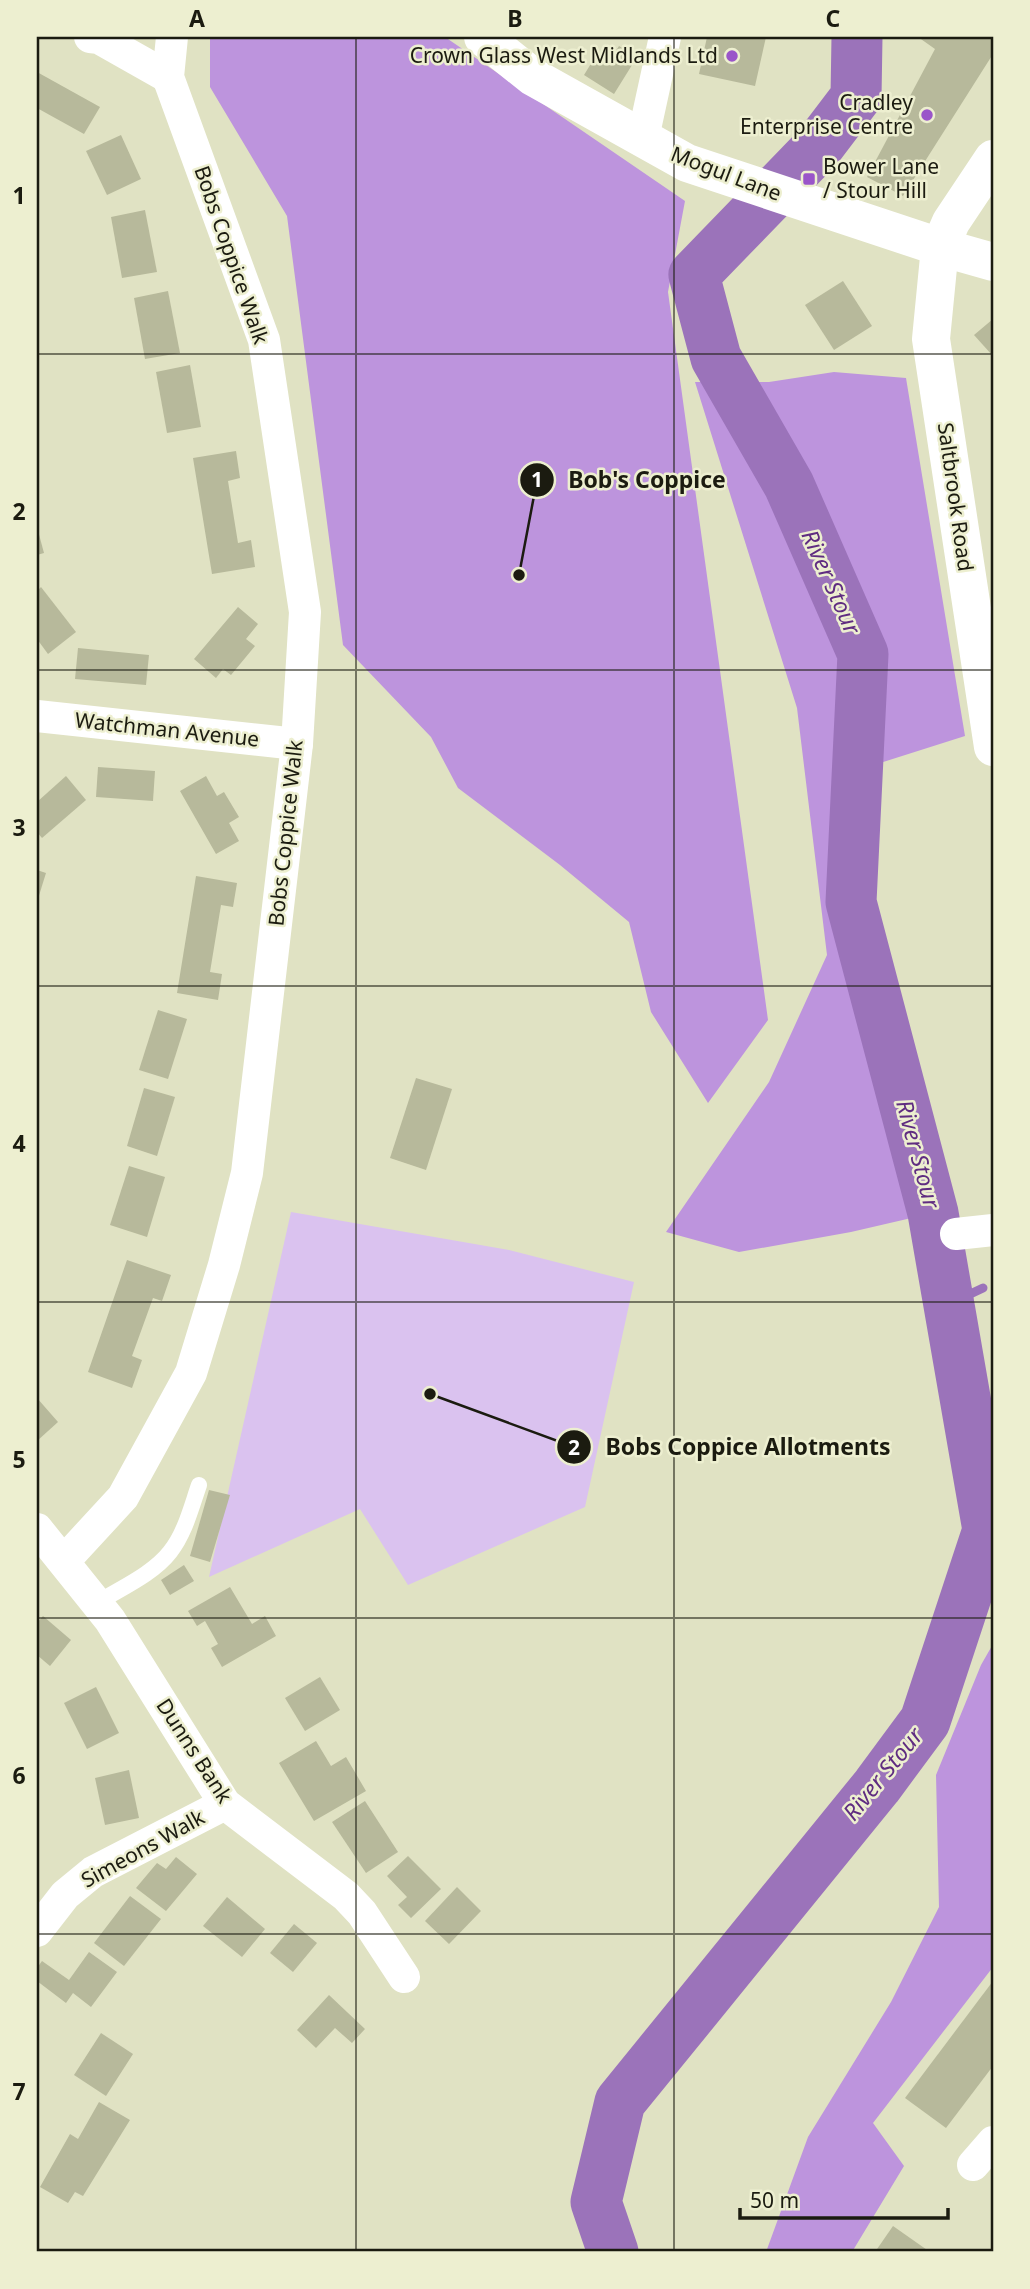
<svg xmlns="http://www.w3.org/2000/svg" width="1030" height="2289" viewBox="0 0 1030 2289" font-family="'Noto Sans',sans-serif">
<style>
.green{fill:#dac2ef}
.forest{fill:#bd94dd}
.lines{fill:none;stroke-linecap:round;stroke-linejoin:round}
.stream{stroke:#9b73ba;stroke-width:9}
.river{stroke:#9b73ba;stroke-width:51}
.building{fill:#b7b99b}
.lane{stroke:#fff;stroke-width:16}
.street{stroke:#fff;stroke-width:32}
.secondary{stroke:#fff;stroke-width:38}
.grid{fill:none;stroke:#1b1b10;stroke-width:2;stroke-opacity:0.55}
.poi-dot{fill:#9a55c9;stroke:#edefd0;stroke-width:2.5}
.labels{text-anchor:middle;stroke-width:5;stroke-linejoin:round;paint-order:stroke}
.poi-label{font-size:21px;fill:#1b1b10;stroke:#edefd0;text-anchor:end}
.street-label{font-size:21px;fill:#1b1b10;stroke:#edefd0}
.water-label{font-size:23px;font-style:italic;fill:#5f2c81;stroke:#edefd0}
.leader{fill:none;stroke:#1b1b10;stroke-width:2.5}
.callout-dot{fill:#1b1b10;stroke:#edefd0;stroke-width:2.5}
.mark-label{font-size:21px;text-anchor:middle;font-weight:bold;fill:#fff}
.callout-label{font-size:23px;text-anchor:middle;font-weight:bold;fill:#1b1b10;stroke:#edefd0;stroke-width:5;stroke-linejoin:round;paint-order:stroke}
.neatline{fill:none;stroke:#1b1b10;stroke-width:2.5}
.grid-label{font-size:23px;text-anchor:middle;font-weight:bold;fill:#1b1b10}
</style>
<rect width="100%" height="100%" fill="#e0e2c3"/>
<polygon class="green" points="291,1212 509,1250 634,1282 585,1507 408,1585 360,1509 209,1577"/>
<g class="forest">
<polygon points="210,37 445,37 685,201 668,292 768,1020 708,1103 651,1012 629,922 560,865 458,788 431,737 343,645 287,216 210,87"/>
<polygon points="834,372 906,378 965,736 858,770 851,902 933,1213 851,1232 739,1252 666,1232 769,1082 827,955 797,708 695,382 769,382"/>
<polygon points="993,1644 993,1967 873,2123 904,2166 852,2252 766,2252 808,2137 891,2002 939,1907 936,1775 981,1665"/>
</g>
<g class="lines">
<polyline class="stream" points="949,1304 983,1288"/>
<polyline class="river" points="613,2252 596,2202 620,2102 877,1786 925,1721 988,1530 933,1213 851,902 863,654 789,485 716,358 694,275 818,147 856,97 857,37"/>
</g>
<g class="building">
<polygon points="707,37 766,37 755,86 699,74"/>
<polygon points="918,37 993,37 993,54 903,196 867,177 935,49"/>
<polygon points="619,46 637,57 614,94 584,75 595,57 607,65"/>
<polygon points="37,72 100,107 84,134 37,108"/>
<polygon points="121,135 141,179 107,195 86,151"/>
<polygon points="145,210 157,272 122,278 111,217"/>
<polygon points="843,281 872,326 834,350 805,305"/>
<polygon points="168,291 180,353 145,359 134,298"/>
<polygon points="993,319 993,353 992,355 974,335"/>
<polygon points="190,365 201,427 167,433 156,372"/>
<polygon points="236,451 240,478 228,481 238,543 251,540 255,567 212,574 193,458"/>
<polygon points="37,527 44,553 37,555"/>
<polygon points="41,587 76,632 48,654 37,639 37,591"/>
<polygon points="238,607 258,624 246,639 255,646 231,675 223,669 216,678 194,659"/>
<polygon points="78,648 149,655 146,685 75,679"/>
<polygon points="98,767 155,771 153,801 96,797"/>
<polygon points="66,776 86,800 42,838 37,832 37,802"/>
<polygon points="206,776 217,796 224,792 239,817 229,823 239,841 216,854 180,791"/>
<polygon points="37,870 46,873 37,902"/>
<polygon points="196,876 237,883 233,907 221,905 210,972 222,974 218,1000 177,993"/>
<polygon points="158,1010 187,1019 168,1079 139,1070"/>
<polygon points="416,1078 452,1089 426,1170 390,1158"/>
<polygon points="144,1088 175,1097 157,1156 127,1146"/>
<polygon points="129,1166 165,1177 147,1237 110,1225"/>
<polygon points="127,1260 171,1275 162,1301 153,1298 132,1356 142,1360 132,1388 88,1372"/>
<polygon points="37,1398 58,1422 37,1441"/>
<polygon points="209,1490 230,1495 210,1562 190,1556"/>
<polygon points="184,1565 194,1581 170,1595 161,1580"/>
<polygon points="230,1587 252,1624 265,1616 276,1636 222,1667 211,1648 218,1644 205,1621 197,1626 188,1611"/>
<polygon points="43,1616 71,1640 50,1666 37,1655 37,1623"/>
<polygon points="320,1677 340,1710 305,1731 285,1698"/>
<polygon points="96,1687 119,1733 87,1749 64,1703"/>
<polygon points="316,1741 331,1766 346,1757 366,1791 314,1821 279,1763"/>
<polygon points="129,1770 139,1818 105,1825 95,1778"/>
<polygon points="365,1801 398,1852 366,1873 332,1822"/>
<polygon points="408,1856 441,1889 411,1918 398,1905 407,1897 387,1876"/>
<polygon points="176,1857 197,1874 166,1911 136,1888 157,1863 166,1869"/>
<polygon points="457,1887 481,1911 449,1944 425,1921"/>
<polygon points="130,1896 161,1919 124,1966 94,1943"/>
<polygon points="227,1897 265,1929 242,1957 203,1926"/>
<polygon points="294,1924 317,1943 293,1972 270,1953"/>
<polygon points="89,1952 117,1972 91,2007 73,1993 66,2003 37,1981 37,1968 42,1961 69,1980"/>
<polygon points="993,1981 993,2066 946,2128 905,2098"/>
<polygon points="329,1995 365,2029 352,2043 335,2028 316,2048 297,2030"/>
<polygon points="101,2033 133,2054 106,2096 74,2075"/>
<polygon points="99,2102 130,2120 83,2196 75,2192 68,2203 40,2187 70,2134 78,2139"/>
<polygon points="893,2226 930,2252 875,2252"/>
</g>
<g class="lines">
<path class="lane" d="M97 1603C121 1588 153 1574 170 1552 185 1533 191 1508 199 1485"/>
<g class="street">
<polyline points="90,37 99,38 168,77"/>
<polyline points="643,138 665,37"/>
<polyline points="37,716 297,744"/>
<polyline points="956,1234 993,1230"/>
<polyline points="37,1529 110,1620 225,1804 346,1896 362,1913 404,1977"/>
<polyline points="65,1560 123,1497 191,1373 224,1265 247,1173 297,744 305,612 264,340 168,77 172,37"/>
<polyline points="37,1931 65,1895 93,1872 225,1804"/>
<polyline points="973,2165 993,2142"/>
</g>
<g class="secondary">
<polyline points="483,37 533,77 687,163 940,247 993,262"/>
<polyline points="993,159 951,222 940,247 931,339 993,747"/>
</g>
</g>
<path class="grid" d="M356 37V2252M674 37V2252M37 354H993M37 670H993M37 986H993M37 1302H993M37 1618H993M37 1934H993"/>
<g class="poi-dot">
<circle cx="732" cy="56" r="7"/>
<circle cx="927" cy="115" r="7"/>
<rect x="802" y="172" width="14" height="14" rx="3.5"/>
</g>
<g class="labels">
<g class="poi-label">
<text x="718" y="63">Crown Glass West Midlands Ltd</text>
<text x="913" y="110">Cradley<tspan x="913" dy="24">Enterprise Centre</tspan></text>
<text x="823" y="174" text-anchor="start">Bower Lane<tspan x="823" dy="24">/ Stour Hill</tspan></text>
</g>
<g class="street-label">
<text transform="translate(726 174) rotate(21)" y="7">Mogul Lane</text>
<text transform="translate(231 255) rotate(71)" y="7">Bobs Coppice Walk</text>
<text transform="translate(955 497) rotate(82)" y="7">Saltbrook Road</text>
<text transform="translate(167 730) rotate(6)" y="7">Watchman Avenue</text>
<text transform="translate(286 833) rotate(-84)" y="7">Bobs Coppice Walk</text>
<text transform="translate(194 1751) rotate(57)" y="7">Dunns Bank</text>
<text transform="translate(143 1849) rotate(-29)" y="7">Simeons Walk</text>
</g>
<g class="water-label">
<text transform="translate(831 582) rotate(66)" y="8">River Stour</text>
<text transform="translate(918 1154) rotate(75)" y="8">River Stour</text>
<text transform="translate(883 1774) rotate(-51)" y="8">River Stour</text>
</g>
</g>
<path class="leader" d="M519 575L537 480M430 1394L574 1447"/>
<g class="callout-dot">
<circle cx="519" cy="575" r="7"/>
<circle cx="430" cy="1394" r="7"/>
<circle cx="537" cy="480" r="18"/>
<circle cx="574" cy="1447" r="18"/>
</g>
<g class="mark-label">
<text x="537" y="487">1</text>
<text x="574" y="1455">2</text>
</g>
<g class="callout-label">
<text x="647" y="488">Bob's Coppice</text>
<text x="748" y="1455">Bobs Coppice Allotments</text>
</g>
<rect width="1030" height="2289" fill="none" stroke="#edefd0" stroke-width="77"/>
<path d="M740 2208v10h208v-10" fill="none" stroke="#1b1b10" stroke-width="3.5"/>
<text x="750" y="2208" font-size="21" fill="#1b1b10" stroke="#edefd0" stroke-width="5" paint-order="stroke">50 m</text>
<rect x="38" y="38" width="954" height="2212" class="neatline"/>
<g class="grid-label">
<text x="197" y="27">A</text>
<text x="515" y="27">B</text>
<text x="833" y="27">C</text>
<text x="19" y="204">1</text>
<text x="19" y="520">2</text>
<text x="19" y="836">3</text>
<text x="19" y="1152">4</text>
<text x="19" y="1468">5</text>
<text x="19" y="1784">6</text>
<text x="19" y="2100">7</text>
</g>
</svg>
